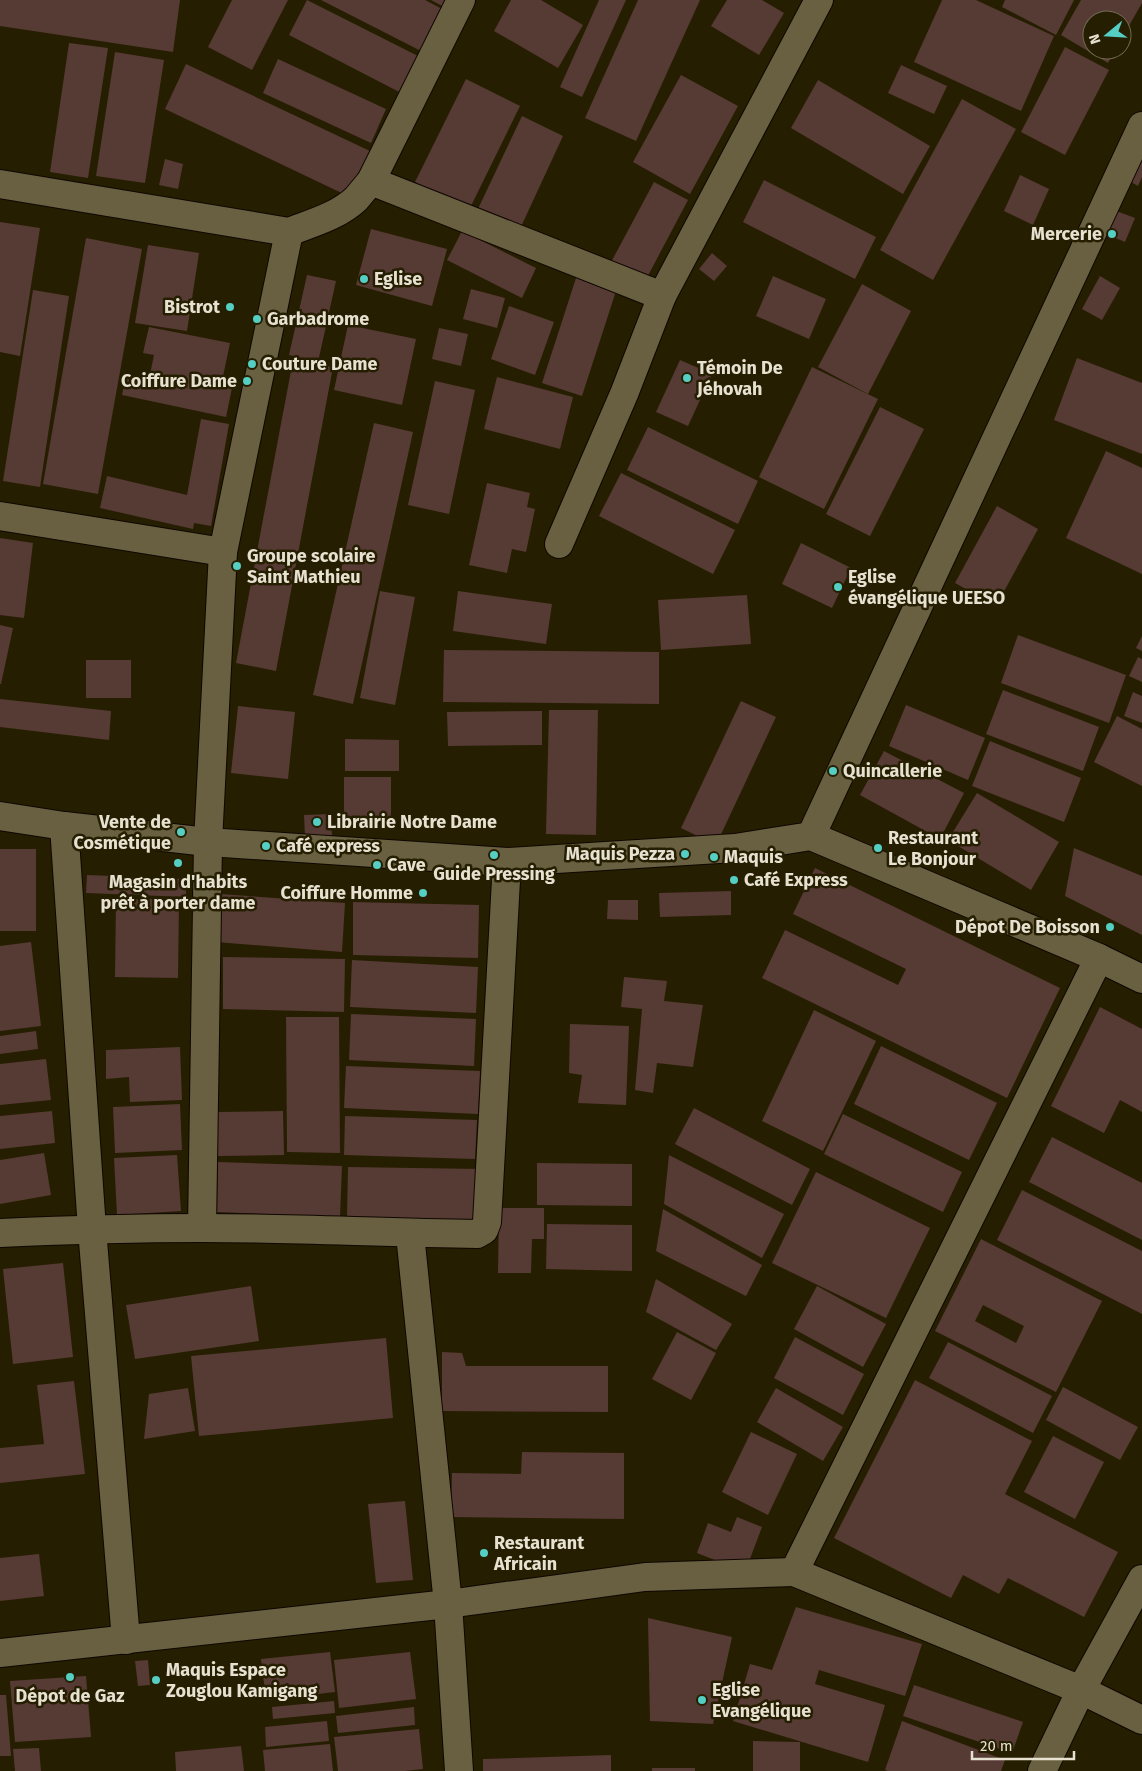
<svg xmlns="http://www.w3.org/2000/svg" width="1142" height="1771" viewBox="0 0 1142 1771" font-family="'Fira Sans',sans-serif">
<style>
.building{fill:#563a34;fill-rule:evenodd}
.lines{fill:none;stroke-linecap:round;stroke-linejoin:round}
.street-casing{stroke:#0f0700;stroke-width:30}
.street{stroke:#696041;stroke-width:28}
.poi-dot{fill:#55cec4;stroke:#261e00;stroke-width:2}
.labels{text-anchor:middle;stroke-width:5;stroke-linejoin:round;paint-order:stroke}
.poi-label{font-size:18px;font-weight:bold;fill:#e6e1d0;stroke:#261e00;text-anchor:start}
</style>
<rect width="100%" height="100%" fill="#261e00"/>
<g class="building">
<polygon points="0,0 180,0 173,52 0,26"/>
<polygon points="232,0 288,0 252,70 208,47"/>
<polygon points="307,0 426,60 407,96 289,35"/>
<polygon points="321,0 425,0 444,10 423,52"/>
<polygon points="431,0 450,0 446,8"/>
<polygon points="511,0 541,0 583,25 558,68 494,31"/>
<polygon points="599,0 626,0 582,97 560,87"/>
<polygon points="638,0 700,0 636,141 585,118"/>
<polygon points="727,0 762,0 784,13 759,55 711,26"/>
<polygon points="942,0 976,0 1054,36 1021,111 914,62"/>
<polygon points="1005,0 1074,0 1056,35 1002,7"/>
<polygon points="1081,0 1142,0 1142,3 1122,38 1122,20 1092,20 1092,50 1115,50 1108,63 1061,35"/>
<polygon points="69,43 108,48 88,178 50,172"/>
<polygon points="1065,47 1109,70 1065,155 1021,132"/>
<polygon points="115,52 164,60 145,183 96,176"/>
<polygon points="278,59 386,109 371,143 263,93"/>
<polygon points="186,64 370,151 348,196 165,109"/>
<polygon points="901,65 947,86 934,114 888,93"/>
<polygon points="681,75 738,106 690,194 633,162"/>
<polygon points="466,79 520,106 469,210 415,182"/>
<polygon points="818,80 930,146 903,194 791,128"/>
<polygon points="962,99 1016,129 933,280 880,250"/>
<polygon points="522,116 563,136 519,231 477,211"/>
<polygon points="1142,147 1142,177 1138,186 1126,179"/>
<polygon points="165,159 183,164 178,189 159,185"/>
<polygon points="1020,175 1049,189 1033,225 1004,211"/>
<polygon points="764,180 876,237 855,279 743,222"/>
<polygon points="654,182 688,200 643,285 609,266"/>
<polygon points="1111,209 1135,218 1125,242 1101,232"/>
<polygon points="0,222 40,228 20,356 0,352"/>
<polygon points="371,229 447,249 432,306 356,285"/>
<polygon points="462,231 536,268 522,298 447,260"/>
<polygon points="86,238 142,249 98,494 43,484"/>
<polygon points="148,245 199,253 187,331 135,323"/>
<polygon points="712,253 727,266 714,281 699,269"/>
<polygon points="307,275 336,281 318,362 289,355"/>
<polygon points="577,275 617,288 582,396 542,383"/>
<polygon points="773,276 826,299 809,339 756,316"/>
<polygon points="1100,276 1120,288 1102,320 1082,309"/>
<polygon points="862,284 911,311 868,394 818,367"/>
<polygon points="471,289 505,298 497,328 463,319"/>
<polygon points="33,290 69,296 40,487 3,481"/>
<polygon points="509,306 554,322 535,375 491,359"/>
<polygon points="348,325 416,339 402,405 334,390"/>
<polygon points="149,327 230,343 221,386 232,388 226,417 122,395 126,375 149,379 154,355 143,353"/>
<polygon points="439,328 468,334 461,366 432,359"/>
<polygon points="1077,358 1142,383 1142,454 1054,420"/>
<polygon points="293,360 333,367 276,671 236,663"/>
<polygon points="680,360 712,374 688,426 656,412"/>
<polygon points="812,367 878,399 824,509 759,477"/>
<polygon points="497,377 573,397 560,449 484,429"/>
<polygon points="435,381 475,390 449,514 408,505"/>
<polygon points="880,407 924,429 870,536 826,514"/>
<polygon points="201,419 229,424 211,526 194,523 193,529 100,508 107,476 187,495"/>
<polygon points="374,423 413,432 353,704 313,695"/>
<polygon points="648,427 758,481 738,524 627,470"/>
<polygon points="1106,451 1142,468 1142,574 1066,538"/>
<polygon points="621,473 735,530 713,574 599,516"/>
<polygon points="487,483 530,493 527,507 535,509 526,552 512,549 507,573 469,565"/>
<polygon points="997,506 1038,529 996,606 955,583"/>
<polygon points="0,538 33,543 24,618 0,615"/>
<polygon points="801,543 851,568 832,608 782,584"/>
<polygon points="380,591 415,597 395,705 360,698"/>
<polygon points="458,591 552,604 546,644 453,631"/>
<polygon points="747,595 751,644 661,650 658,600"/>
<polygon points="0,625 13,628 1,684 0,684"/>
<polygon points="1018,635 1126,675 1109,723 1001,683"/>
<polygon points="1142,636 1142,651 1136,648"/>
<polygon points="444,650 659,652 659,704 443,702"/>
<polygon points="1138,657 1142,659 1142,682 1129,676"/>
<rect x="86" y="660" width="45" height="38"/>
<polygon points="1003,690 1099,727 1083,771 986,734"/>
<polygon points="1133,692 1142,696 1142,723 1124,716"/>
<polygon points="0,699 111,711 109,740 0,727"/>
<polygon points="741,701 776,717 716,845 681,828"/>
<polygon points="906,705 985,738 968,780 889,746"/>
<polygon points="238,706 295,712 288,779 231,773"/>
<polygon points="549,710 598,710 596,835 546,834"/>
<polygon points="542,711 542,745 448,746 447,712"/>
<polygon points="1117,716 1142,729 1142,786 1094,762"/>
<polygon points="345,739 399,740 399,771 345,771"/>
<polygon points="990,741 1081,778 1064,822 972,786"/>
<polygon points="884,751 964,793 940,839 860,795"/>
<polygon points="344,777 391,777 391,827 344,826"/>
<polygon points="977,793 1059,842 1031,890 948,840"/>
<polygon points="331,814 332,836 305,837 304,815"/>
<polygon points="1074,848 1142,876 1142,935 1065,896"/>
<rect x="0" y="849" width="36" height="82"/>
<polygon points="815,868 1060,988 1007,1098 762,978 785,930 898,985 906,969 793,914"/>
<polygon points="87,875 186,879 186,897 86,893"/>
<polygon points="731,891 731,915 660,917 659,893"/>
<polygon points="220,894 345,903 342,952 216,942"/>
<polygon points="116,899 179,899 178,978 115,977"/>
<polygon points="608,900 638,900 638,920 607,919"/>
<polygon points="353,902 479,905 478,958 353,955"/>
<polygon points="31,942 41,1026 0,1031 0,946"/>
<polygon points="223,957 345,959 344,1012 223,1009"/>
<polygon points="352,960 478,967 476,1013 350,1007"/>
<polygon points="624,977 667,981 664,1001 703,1005 693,1067 657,1063 653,1093 635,1090 642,1009 621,1007"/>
<polygon points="1100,1007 1142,1029 1142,1112 1120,1100 1104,1133 1051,1106"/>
<polygon points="814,1010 876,1041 823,1151 762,1121"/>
<polygon points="351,1014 476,1019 474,1066 349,1060"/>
<polygon points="286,1017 339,1017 340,1153 287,1152"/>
<polygon points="570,1024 629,1026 626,1105 578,1103 582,1075 569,1073"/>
<polygon points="36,1031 38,1049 0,1054 0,1036"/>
<polygon points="881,1046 997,1103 969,1160 854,1104"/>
<polygon points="180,1047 182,1100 130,1102 129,1077 106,1079 106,1050"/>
<polygon points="46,1059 51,1100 0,1105 0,1064"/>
<polygon points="346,1066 480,1071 478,1114 344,1108"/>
<polygon points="180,1104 182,1150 115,1153 113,1107"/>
<polygon points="694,1108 810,1169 792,1205 675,1144"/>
<polygon points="52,1111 55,1143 0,1149 0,1116"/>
<polygon points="283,1111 284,1155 218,1156 217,1112"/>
<polygon points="843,1114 962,1172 943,1212 824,1154"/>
<polygon points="345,1116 477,1120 475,1159 344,1155"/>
<polygon points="1052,1137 1142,1183 1142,1240 1029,1182"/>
<polygon points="44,1153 51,1195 0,1204 0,1160"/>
<polygon points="177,1155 181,1211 117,1215 114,1158"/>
<polygon points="669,1155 784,1214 762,1258 664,1204"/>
<polygon points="218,1162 342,1166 340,1217 217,1212"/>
<polygon points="537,1163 632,1164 632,1206 537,1205"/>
<polygon points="348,1167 480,1169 479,1220 347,1218"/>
<polygon points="816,1172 930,1228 886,1318 772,1263"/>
<polygon points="1022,1190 1142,1251 1142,1314 997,1240"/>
<polygon points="499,1208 544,1208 544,1239 532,1239 531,1273 498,1273"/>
<polygon points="663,1209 762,1265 746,1296 656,1251"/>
<polygon points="547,1224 632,1225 632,1271 546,1269"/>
<path d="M981 1239 1102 1301 1056 1392 935 1331ZM983 1305 1024 1326 1016 1343 975 1321Z"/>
<polygon points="63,1263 73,1357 13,1364 3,1269"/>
<polygon points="656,1279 732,1324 716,1350 646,1312"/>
<polygon points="251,1286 259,1341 135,1359 126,1305"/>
<polygon points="817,1286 886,1324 863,1367 794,1329"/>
<polygon points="677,1332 716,1353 691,1400 652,1379"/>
<polygon points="795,1337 864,1374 843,1415 774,1378"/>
<polygon points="386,1338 393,1418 199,1436 191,1356"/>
<polygon points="948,1342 1052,1396 1033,1433 929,1378"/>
<polygon points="442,1352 462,1353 466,1366 608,1366 608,1412 442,1411"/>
<polygon points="915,1380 1032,1441 1005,1494 1118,1552 1084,1617 1008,1578 999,1594 963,1575 951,1598 834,1538"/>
<polygon points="74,1381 85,1474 0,1483 0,1448 44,1444 37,1385"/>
<polygon points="1063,1387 1138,1427 1120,1460 1046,1420"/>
<polygon points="188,1388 195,1431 144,1439 149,1394"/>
<polygon points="776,1388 843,1427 823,1461 757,1422"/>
<polygon points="751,1432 797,1454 768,1515 722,1492"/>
<polygon points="1053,1436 1104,1462 1075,1519 1024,1492"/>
<polygon points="522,1452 624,1453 624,1519 451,1517 452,1473 521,1474"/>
<polygon points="405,1501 413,1580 376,1583 368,1504"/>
<polygon points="737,1517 762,1527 745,1572 697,1553 708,1523 731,1532"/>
<polygon points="39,1554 44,1596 0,1601 0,1558"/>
<polygon points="796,1607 922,1644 905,1696 819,1670 815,1684 885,1705 868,1762 733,1721 750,1664 772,1670"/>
<polygon points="648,1618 732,1637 713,1724 650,1721"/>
<polygon points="330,1652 335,1692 266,1700 261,1659"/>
<polygon points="410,1652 416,1699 339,1708 334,1660"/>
<polygon points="148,1660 150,1685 138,1686 135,1661"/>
<polygon points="86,1676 91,1737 15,1742 10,1681"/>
<polygon points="914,1685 1023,1722 1012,1753 903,1716"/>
<polygon points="0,1695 6,1695 11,1756 0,1756"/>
<polygon points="334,1701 335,1713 273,1719 272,1707"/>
<polygon points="414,1707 415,1725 338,1733 336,1716"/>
<polygon points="327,1721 329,1741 266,1747 265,1727"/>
<polygon points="902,1721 1005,1760 1001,1771 888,1771 885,1770"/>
<polygon points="419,1729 423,1769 405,1771 338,1771 334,1737"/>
<polygon points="753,1741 800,1742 800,1771 753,1771"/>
<polygon points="330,1744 333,1771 265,1771 263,1750"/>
<polygon points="241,1746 244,1771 176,1771 175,1752"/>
<polygon points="39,1748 41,1771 15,1771 13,1749"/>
<polygon points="611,1755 611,1771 483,1771 483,1759"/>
<rect x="652" y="1768" width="43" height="3"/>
</g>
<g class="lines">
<defs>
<g id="street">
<polyline points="371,181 662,296"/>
<path d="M0 184 289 232C312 223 338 216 356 199 361 193 366 187 371 181L461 0"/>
<polyline points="0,516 223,552"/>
<polyline points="559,544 624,394 662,296 819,0"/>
<polyline points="0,816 64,826 208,842 507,862 735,848 811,836 1099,958 1142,979"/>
<polyline points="64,826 92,1229 126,1640"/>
<polyline points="811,836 1142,126"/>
<polyline points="1099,958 794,1572 1081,1690 1142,1720"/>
<polyline points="202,1228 208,842 223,552 289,232"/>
<path d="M0 1233C67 1230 134 1228 201 1228 293 1228 385 1233 477 1234L484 1230 487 1222 507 862"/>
<polyline points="410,1234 448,1604 459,1771"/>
<polyline points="0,1653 448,1604 645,1577 794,1572"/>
<polyline points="1042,1771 1081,1690 1142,1579"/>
</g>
</defs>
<use href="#street" class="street-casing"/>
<use href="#street" class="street"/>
</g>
<g class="poi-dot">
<circle cx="1112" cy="234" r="5"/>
<circle cx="364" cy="279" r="5"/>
<circle cx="230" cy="307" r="5"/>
<circle cx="257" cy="319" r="5"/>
<circle cx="252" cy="364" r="5"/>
<circle cx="687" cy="378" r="5"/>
<circle cx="247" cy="381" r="5"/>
<circle cx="237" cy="566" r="5"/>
<circle cx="838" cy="587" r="5"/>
<circle cx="833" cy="771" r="5"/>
<circle cx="317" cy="822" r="5"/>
<circle cx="181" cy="832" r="5"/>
<circle cx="266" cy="846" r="5"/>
<circle cx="878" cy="848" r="5"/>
<circle cx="685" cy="854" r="5"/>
<circle cx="494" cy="855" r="5"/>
<circle cx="714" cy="857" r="5"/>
<circle cx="178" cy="863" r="5"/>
<circle cx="377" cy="865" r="5"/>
<circle cx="734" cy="880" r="5"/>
<circle cx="423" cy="893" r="5"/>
<circle cx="1110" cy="927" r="5"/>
<circle cx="484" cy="1553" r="5"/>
<circle cx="70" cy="1677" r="5"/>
<circle cx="156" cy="1680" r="5"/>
<circle cx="702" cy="1700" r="5"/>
</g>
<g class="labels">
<g class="poi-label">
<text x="1102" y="240" text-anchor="end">Mercerie</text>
<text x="374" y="285">Eglise</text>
<text x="220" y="313" text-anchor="end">Bistrot</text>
<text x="267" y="325">Garbadrome</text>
<text x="262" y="370">Couture Dame</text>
<text x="697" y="374">Témoin De<tspan x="697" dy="21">Jéhovah</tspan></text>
<text x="237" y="387" text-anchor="end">Coiffure Dame</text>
<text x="247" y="562">Groupe scolaire<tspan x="247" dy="21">Saint Mathieu</tspan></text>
<text x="848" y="583">Eglise<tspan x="848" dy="21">évangélique UEESO</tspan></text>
<text x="843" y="777">Quincallerie</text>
<text x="171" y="828" text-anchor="end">Vente de<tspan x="171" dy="21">Cosmétique</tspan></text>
<text x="327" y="828">Librairie Notre Dame</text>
<text x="888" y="844">Restaurant<tspan x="888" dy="21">Le Bonjour</tspan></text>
<text x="276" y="852">Café express</text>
<text x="675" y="860" text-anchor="end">Maquis Pezza</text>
<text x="724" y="863">Maquis</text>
<text x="387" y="871">Cave</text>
<text x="494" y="880" text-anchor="middle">Guide Pressing</text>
<text x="744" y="886">Café Express</text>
<text x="178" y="888" text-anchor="middle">Magasin d'habits<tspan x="178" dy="21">prêt à porter dame</tspan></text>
<text x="413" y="899" text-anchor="end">Coiffure Homme</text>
<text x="1100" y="933" text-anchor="end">Dépot De Boisson</text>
<text x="494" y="1549">Restaurant<tspan x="494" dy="21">Africain</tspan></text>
<text x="166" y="1676">Maquis Espace<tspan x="166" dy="21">Zouglou Kamigang</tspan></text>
<text x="712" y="1696">Eglise<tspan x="712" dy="21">Evangélique</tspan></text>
<text x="70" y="1702" text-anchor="middle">Dépot de Gaz</text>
</g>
</g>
<g transform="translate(1107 35) rotate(252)"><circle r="24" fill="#261e00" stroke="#736c53"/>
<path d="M0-4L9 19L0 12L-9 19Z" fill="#55cec4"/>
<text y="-8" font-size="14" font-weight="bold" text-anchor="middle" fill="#e6e1d0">N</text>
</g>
<path d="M972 1751v8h102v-8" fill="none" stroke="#e6e1d0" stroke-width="2.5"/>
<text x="980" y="1751" font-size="15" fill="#e6e1d0" stroke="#261e00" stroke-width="4" paint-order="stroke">20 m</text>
</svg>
